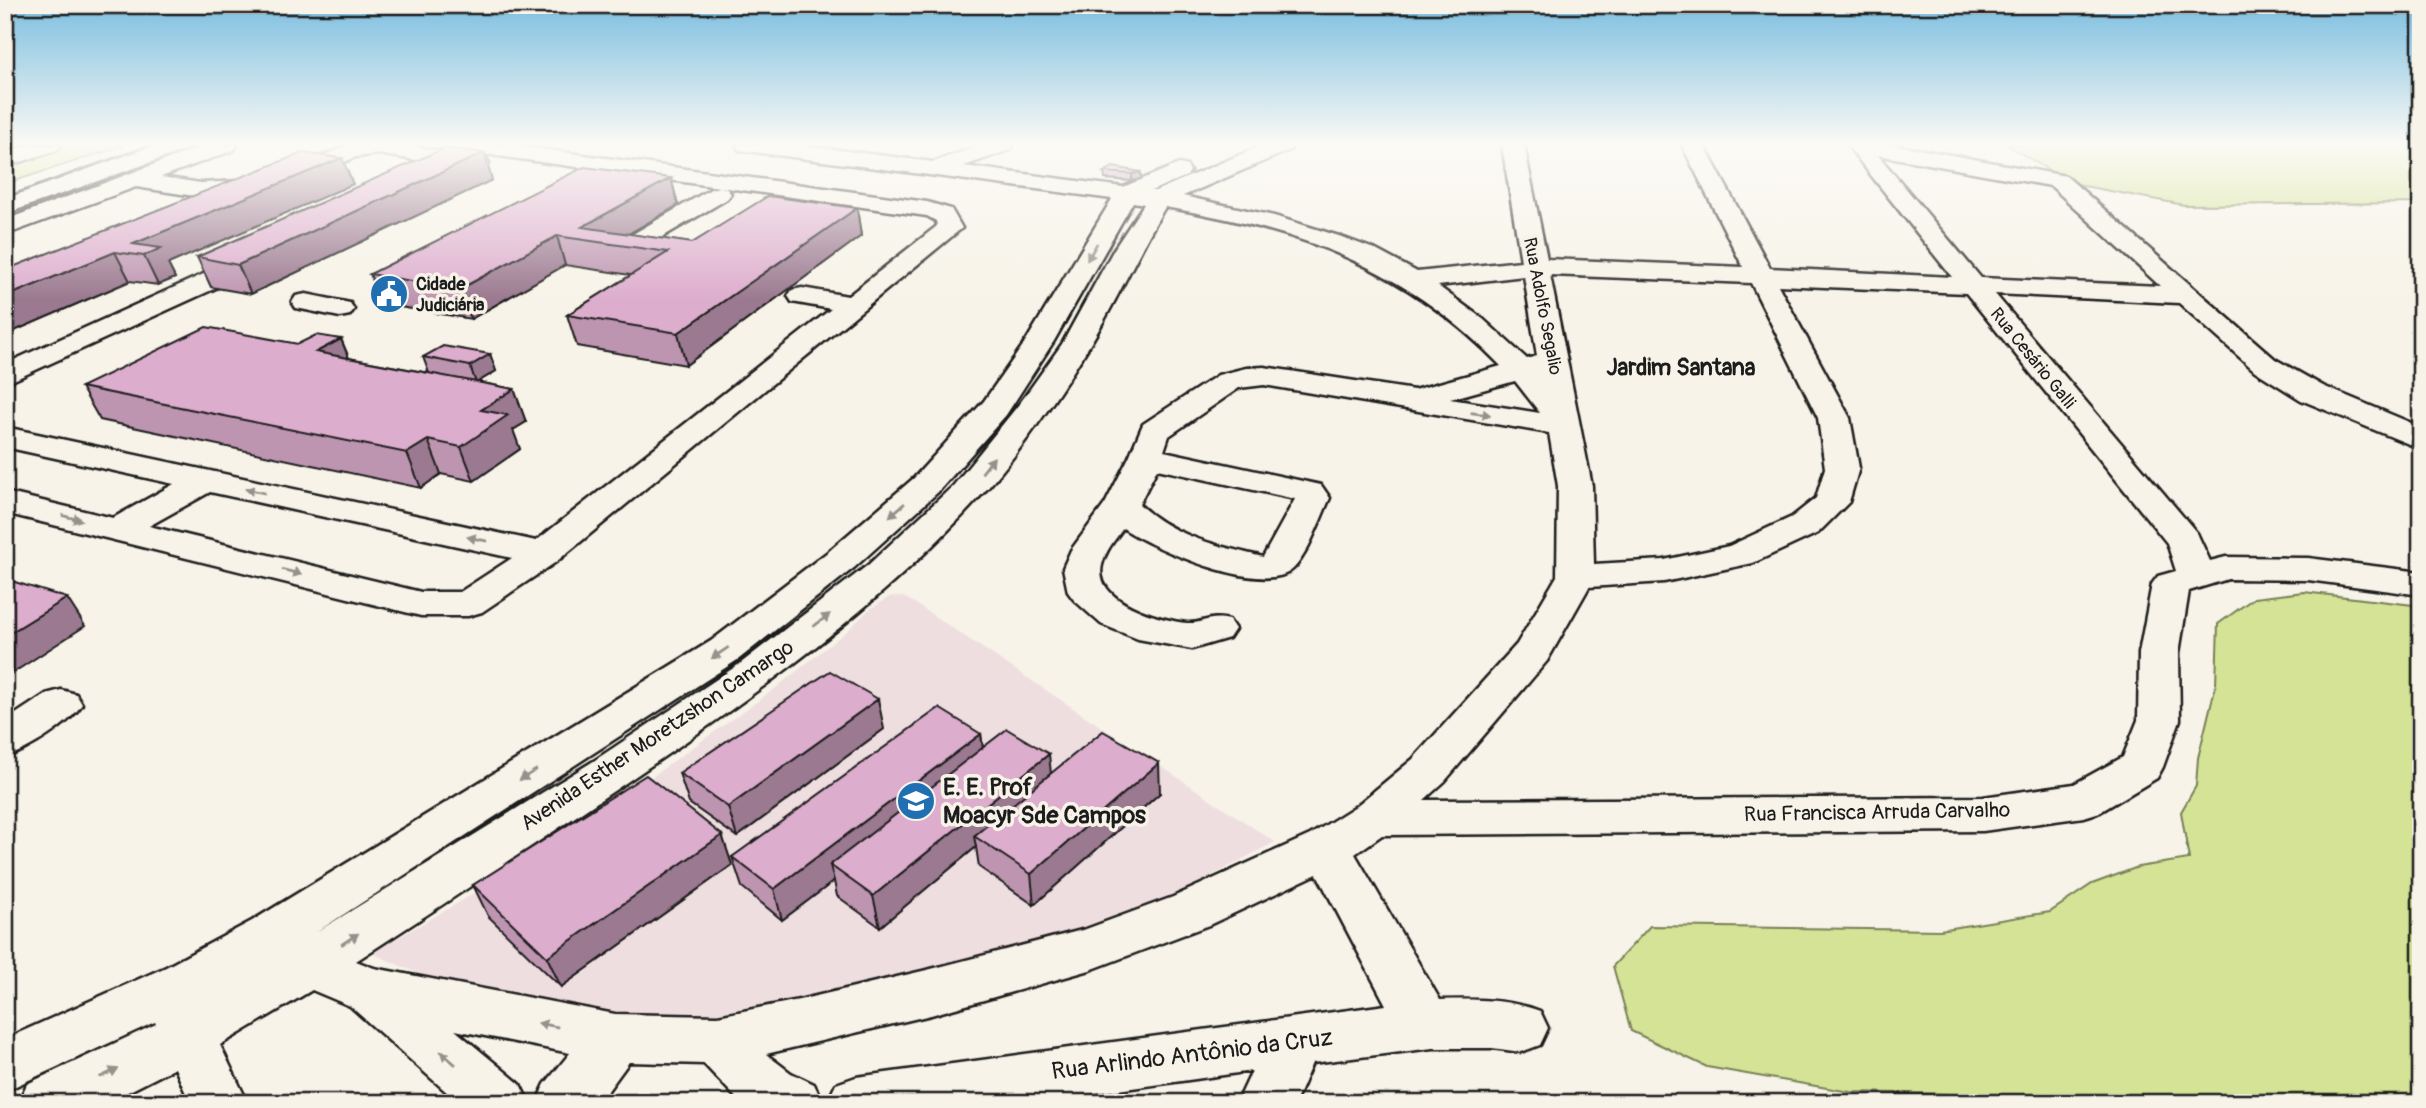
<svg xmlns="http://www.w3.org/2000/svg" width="2426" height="1108" viewBox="0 0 2426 1108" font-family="Pangolin,sans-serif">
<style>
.built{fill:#efdee0}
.green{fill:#d5e396;stroke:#788059;stroke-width:2}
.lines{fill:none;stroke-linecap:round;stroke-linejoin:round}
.minor-casing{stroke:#1c1c1c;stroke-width:5}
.highway-casing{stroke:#1c1c1c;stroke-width:6}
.minor{fill:#f7f3e8;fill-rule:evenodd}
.highway{fill:#f7f3e8;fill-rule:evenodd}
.wall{fill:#be95b1;stroke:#1c1c1c;stroke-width:2}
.shaded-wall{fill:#9b7990;stroke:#1c1c1c;stroke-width:2}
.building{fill:#ddadce;stroke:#1c1c1c;stroke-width:2}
.oneway{fill:#94928c}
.labels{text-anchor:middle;stroke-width:7;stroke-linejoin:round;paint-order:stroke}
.far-poi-label{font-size:18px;font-weight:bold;fill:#1c1c1c;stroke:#f7f3e8;text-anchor:start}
.far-street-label{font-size:18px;fill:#1c1c1c;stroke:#f7f3e8}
.street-label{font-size:21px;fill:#1c1c1c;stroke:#f7f3e8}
.neighbourhood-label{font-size:23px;font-weight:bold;fill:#1c1c1c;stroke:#f7f3e8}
.near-poi-label{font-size:24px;font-weight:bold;fill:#1c1c1c;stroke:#f7f3e8;text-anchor:start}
.near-street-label{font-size:24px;fill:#1c1c1c;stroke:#f7f3e8}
</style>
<rect width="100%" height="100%" fill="#f7f3e8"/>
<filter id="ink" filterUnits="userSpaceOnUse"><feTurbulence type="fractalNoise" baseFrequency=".0143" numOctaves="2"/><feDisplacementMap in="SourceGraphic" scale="14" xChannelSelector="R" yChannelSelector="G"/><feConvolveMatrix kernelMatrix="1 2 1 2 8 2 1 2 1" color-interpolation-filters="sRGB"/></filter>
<g filter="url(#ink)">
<polygon class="built" points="891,596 903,597 913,602 1275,842 1165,901 1092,929 1014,954 726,1017 648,1015 558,1004 419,974 372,953 552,848 773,690 847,631 870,609"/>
<g class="green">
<polygon points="68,145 126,145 5,184 5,166"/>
<polygon points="192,145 216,145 5,224 5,212"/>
<polygon points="2007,145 2421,145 2421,203 2184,205 2084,186 2062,178"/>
<polygon points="2304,592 2421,606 2421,1103 1997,1103 1945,1094 1850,1092 1707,1067 1631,1031 1613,966 1650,926 1940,930 2050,912 2092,884 2138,867 2189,859 2181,812 2196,786 2198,758 2216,684 2218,624 2254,598"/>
</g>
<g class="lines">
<defs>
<g id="minor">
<polygon points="28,145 60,145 57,150 5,167 5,153"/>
<polygon points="206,145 237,145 234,150 161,177 201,183 257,180 265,182 268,187 265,192 201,197 136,187 5,235 5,220"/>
<polygon points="349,145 402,145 478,156 486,158 489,163 486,168 478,170 378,154 356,157 291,184 283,182 280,177 283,172"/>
<path d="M452 145H511L927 202 951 209 962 228 556 562 482 612 468 616H421L5 513V492L113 518 174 484 5 447V427L536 541 831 309 792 302 788 296 792 290 802 288 848 296 937 226 936 221 927 216 720 187 727 189 731 194 727 199 623 260 614 263 605 260 601 255 605 250 711 189 719 187 463 151 455 150ZM210 492 512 558 460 592H421L149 526Z"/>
<path d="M736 145H799L933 162 981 145H1013L1010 150 964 166 1123 187 1179 164 1187 166 1190 171 1187 176 1151 191H1155L1263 145H1293L1290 150 1183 196 1274 216 1339 236 1374 249 1417 272 1521 261 1502 145H1524L1547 259 1743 267 1682 145H1704L1770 268 1952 277 1847 145H1896L2066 176 2275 359 2323 386 2421 427V449L2301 400 2255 371 2179 303 1995 294 2197 533 2210 561 2226 557 2308 558 2421 572V595L2308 580 2228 579 2189 591 2179 653 2180 720 2163 767 2157 778 2100 812 2084 817 1983 831 1382 835 1355 854 1440 1000C1474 999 1508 999 1540 1011L1548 1028 1540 1045 1521 1052 1492 1048H1433L1312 1063 1295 1103H1237L1252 1071 1026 1103H827L836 1084 856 1077 1386 1005 1317 874 1209 925 1090 970 931 1015 766 1054 791 1073 814 1084 823 1103H741L704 1064 629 1062 599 1103H536L545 1084 570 1053 455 1030 520 1084 529 1103H459L350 1006 312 990 220 1045 248 1103H190L175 1068 106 1103H18L27 1084 156 1024 155 1022 5 1091V1039L166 967 252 921 711 641 829 551 914 478 984 401 1026 341 1112 199 747 151 739 150ZM1878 155 2051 186 2160 286 1981 278ZM1133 202 1144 204 1114 249 1062 344 1020 403 953 486 868 565 741 663 592 762 315 933 739 659 855 567 938 492 1006 415 1054 341ZM1165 207C1300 230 1404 266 1501 366L1414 390 1264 367 1246 368 1218 375 1143 424 1129 457 1105 504 1071 550 1063 568 1068 592 1074 600 1101 624 1138 639 1192 649 1229 638 1235 629 1229 620C1209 615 1203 624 1187 623 1160 620 1093 602 1102 565 1105 551 1115 540 1123 528 1151 548 1265 597 1293 569 1308 555 1321 517 1330 498L1321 485 1164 451 1169 436 1239 388 1264 385 1549 433 1558 486 1557 576 1517 644 1413 759 1356 806 1310 835 1173 897 1086 929 931 969 799 1000 718 1016 615 1014 374 968 356 961C465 890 574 819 681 745 785 673 890 595 976 501 1018 456 1057 398 1089 346 1117 301 1138 252 1165 207ZM1550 275 1751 283 1818 418 1825 468 1816 498 1792 517 1729 546 1664 560 1594 564 1592 486ZM1524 276 1537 356 1527 359 1483 319 1438 286ZM1778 285 1966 293 2167 543 2176 571 2158 576 2152 584 2139 653 2138 720 2123 757 2074 784 1983 797 1424 800 1445 781 1547 661 1589 587 1664 582 1753 563 1818 533 1849 502 1859 468 1850 418ZM1515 381 1540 413 1450 399ZM1157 469 1295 499 1263 557C1219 546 1173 537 1139 504Z"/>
<polygon points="229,255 249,261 253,267 249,273 5,384 5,364 219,267 216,263 220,258"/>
<polygon points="306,294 350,303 354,309 350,315 340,317 296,308 292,302 296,296"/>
<path d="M61 690 76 694 82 704C70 724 28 751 5 757V721L46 694Z"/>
</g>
<polygon id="highway" points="155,145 188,145 185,150 5,214 5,199"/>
</defs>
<use href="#minor" class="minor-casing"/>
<use href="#highway" class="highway-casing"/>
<use href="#minor" class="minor"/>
<use href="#highway" class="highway"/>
</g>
<g class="wall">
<polygon points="484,153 492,180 251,294 211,287 197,257"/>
<polygon points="1104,172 1141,172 1141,179 1132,181 1105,179"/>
<polygon points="671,178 678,205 628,234 692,243 857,208 861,236 686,365 577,346 567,315 631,275 565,265 471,319 382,304 370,274"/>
<polygon points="353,184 168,264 175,278 158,285 130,281 5,335 5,270"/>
<polygon points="341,339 349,358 429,373 423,357 490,354 496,371 478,382 514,389 526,422 513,430 520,449 474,481 441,474 421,488 100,420 81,387 298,344"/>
<polygon points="884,729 737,837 689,803 679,773"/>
<polygon points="981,734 983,748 1051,774 1160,793 1034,905 979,867 976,847 880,927 837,896 834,881 782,920 742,887 732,857"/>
<polygon points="722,835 732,865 561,987 488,916 473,885"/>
</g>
<g class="shaded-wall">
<polygon points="5,145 12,145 13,146 5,149"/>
<polygon points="484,153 492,180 251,294 238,265"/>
<polygon points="342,158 353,184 168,264 175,278 158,285 144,256 133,244"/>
<polygon points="1141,172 1141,179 1132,181 1132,174"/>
<polygon points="671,178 678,205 611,244 582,227"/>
<polygon points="857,208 861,236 686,365 678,333"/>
<polygon points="557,236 565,265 471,319 460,289"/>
<polygon points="115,252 130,281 5,335 5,297"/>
<polygon points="341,339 354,371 316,352"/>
<polygon points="490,354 496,371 476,383 470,366"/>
<polygon points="514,389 526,422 513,430 520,449 474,481 461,447 481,410"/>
<polygon points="428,440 441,474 421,488 407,453"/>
<polygon points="67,598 85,626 5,678 5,636"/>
<polygon points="878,699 884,729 737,837 728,807"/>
<polygon points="981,734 985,764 830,865 834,881 782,920 774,889"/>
<polygon points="1049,754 1052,784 974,836 976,847 880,927 873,896"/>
<polygon points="1159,763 1160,793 1034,905 1031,874"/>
<polygon points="722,835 732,865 561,987 547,957"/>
</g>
<g class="building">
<polygon points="445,148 484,153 238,265 197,257"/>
<polygon points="302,153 342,158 133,244 161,248 144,256 115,252 5,297 5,270"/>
<polygon points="584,167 671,178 582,227 692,243 768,196 857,208 678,333 567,315 668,252 557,236 460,289 370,274"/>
<polygon points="1113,167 1141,172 1132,174 1104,172"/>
<polygon points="206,327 298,344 316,335 341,339 316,352 514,389 481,410 508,415 461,447 428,440 407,453 81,387"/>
<polygon points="443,346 490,354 470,366 423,357"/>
<polygon points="5,579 67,598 5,636"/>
<polygon points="830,671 878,699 728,807 679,773"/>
<polygon points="939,708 981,734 774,889 732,857"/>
<polygon points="1007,729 1049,754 873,896 830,865"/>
<polygon points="1103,731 1159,763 1031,874 974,836"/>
<polygon points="646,775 722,835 547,957 473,885"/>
</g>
<defs><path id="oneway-solid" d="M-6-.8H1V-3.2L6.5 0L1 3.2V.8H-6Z" transform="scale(1.75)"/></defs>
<g class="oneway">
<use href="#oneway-solid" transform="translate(1092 252) rotate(120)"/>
<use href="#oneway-solid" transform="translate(1481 414) rotate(8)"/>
<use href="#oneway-solid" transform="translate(988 465) rotate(-52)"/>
<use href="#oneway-solid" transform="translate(255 491) rotate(-168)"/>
<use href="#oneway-solid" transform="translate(897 510) rotate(139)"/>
<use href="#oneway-solid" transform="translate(72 518) rotate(14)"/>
<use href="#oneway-solid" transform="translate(477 539) rotate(-168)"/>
<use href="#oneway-solid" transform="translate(292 572) rotate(14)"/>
<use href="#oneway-solid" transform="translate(822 620) rotate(-38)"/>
<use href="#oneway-solid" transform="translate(720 653) rotate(146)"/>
<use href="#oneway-solid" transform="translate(528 775) rotate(148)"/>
<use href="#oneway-solid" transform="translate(350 939) rotate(-33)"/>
<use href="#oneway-solid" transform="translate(548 1025) rotate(-169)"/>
<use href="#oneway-solid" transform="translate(448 1058) rotate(-139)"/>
<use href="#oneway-solid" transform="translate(109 1073) rotate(-25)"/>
</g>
</g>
<linearGradient id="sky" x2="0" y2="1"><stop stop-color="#7cbee0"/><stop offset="0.48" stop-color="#fbfaf5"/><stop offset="1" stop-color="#fbfaf5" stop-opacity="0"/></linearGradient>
<rect width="2426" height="300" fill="url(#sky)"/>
<defs>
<symbol id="civic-disc" viewBox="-11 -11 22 22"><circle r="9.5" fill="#1f6fb2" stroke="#f7f3e8"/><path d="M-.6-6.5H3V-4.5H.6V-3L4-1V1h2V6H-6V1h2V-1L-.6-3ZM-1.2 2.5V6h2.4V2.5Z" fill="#fff"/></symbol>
<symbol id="school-disc" viewBox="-11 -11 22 22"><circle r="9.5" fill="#1f6fb2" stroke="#f7f3e8"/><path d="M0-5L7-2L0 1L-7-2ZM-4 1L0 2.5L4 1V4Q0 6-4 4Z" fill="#fff"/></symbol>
</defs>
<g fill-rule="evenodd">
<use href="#civic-disc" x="367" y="272" width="44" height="44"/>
<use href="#school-disc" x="894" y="779" width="44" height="44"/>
</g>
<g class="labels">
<g class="far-poi-label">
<text x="416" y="290">Cidade<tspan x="416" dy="21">Judiciária</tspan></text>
</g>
<g class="far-street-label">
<text transform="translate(1543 306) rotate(79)" y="6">Rua Adolfo Segalio</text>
<text transform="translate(2033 358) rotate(51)" y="6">Rua Cesário Galli</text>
</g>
<g class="street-label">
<text transform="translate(657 735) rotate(-34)" y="7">Avenida Esther Moretzshon Camargo</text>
<text transform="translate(1877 812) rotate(-1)" y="7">Rua Francisca Arruda Carvalho</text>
</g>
<g class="neighbourhood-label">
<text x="1681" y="375">Jardim Santana</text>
</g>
<g class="near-poi-label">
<text x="943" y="795">E. E. Prof<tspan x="943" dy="28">Moacyr Sde Campos</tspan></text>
</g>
<g class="near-street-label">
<text transform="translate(1192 1054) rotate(-7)" y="8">Rua Arlindo Antônio da Cruz</text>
</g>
</g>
<rect width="2426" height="1108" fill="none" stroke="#f7f3e8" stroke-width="28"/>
<rect x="14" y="14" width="2398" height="1080" fill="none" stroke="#1c1c1c" stroke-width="2.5" filter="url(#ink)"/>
</svg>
